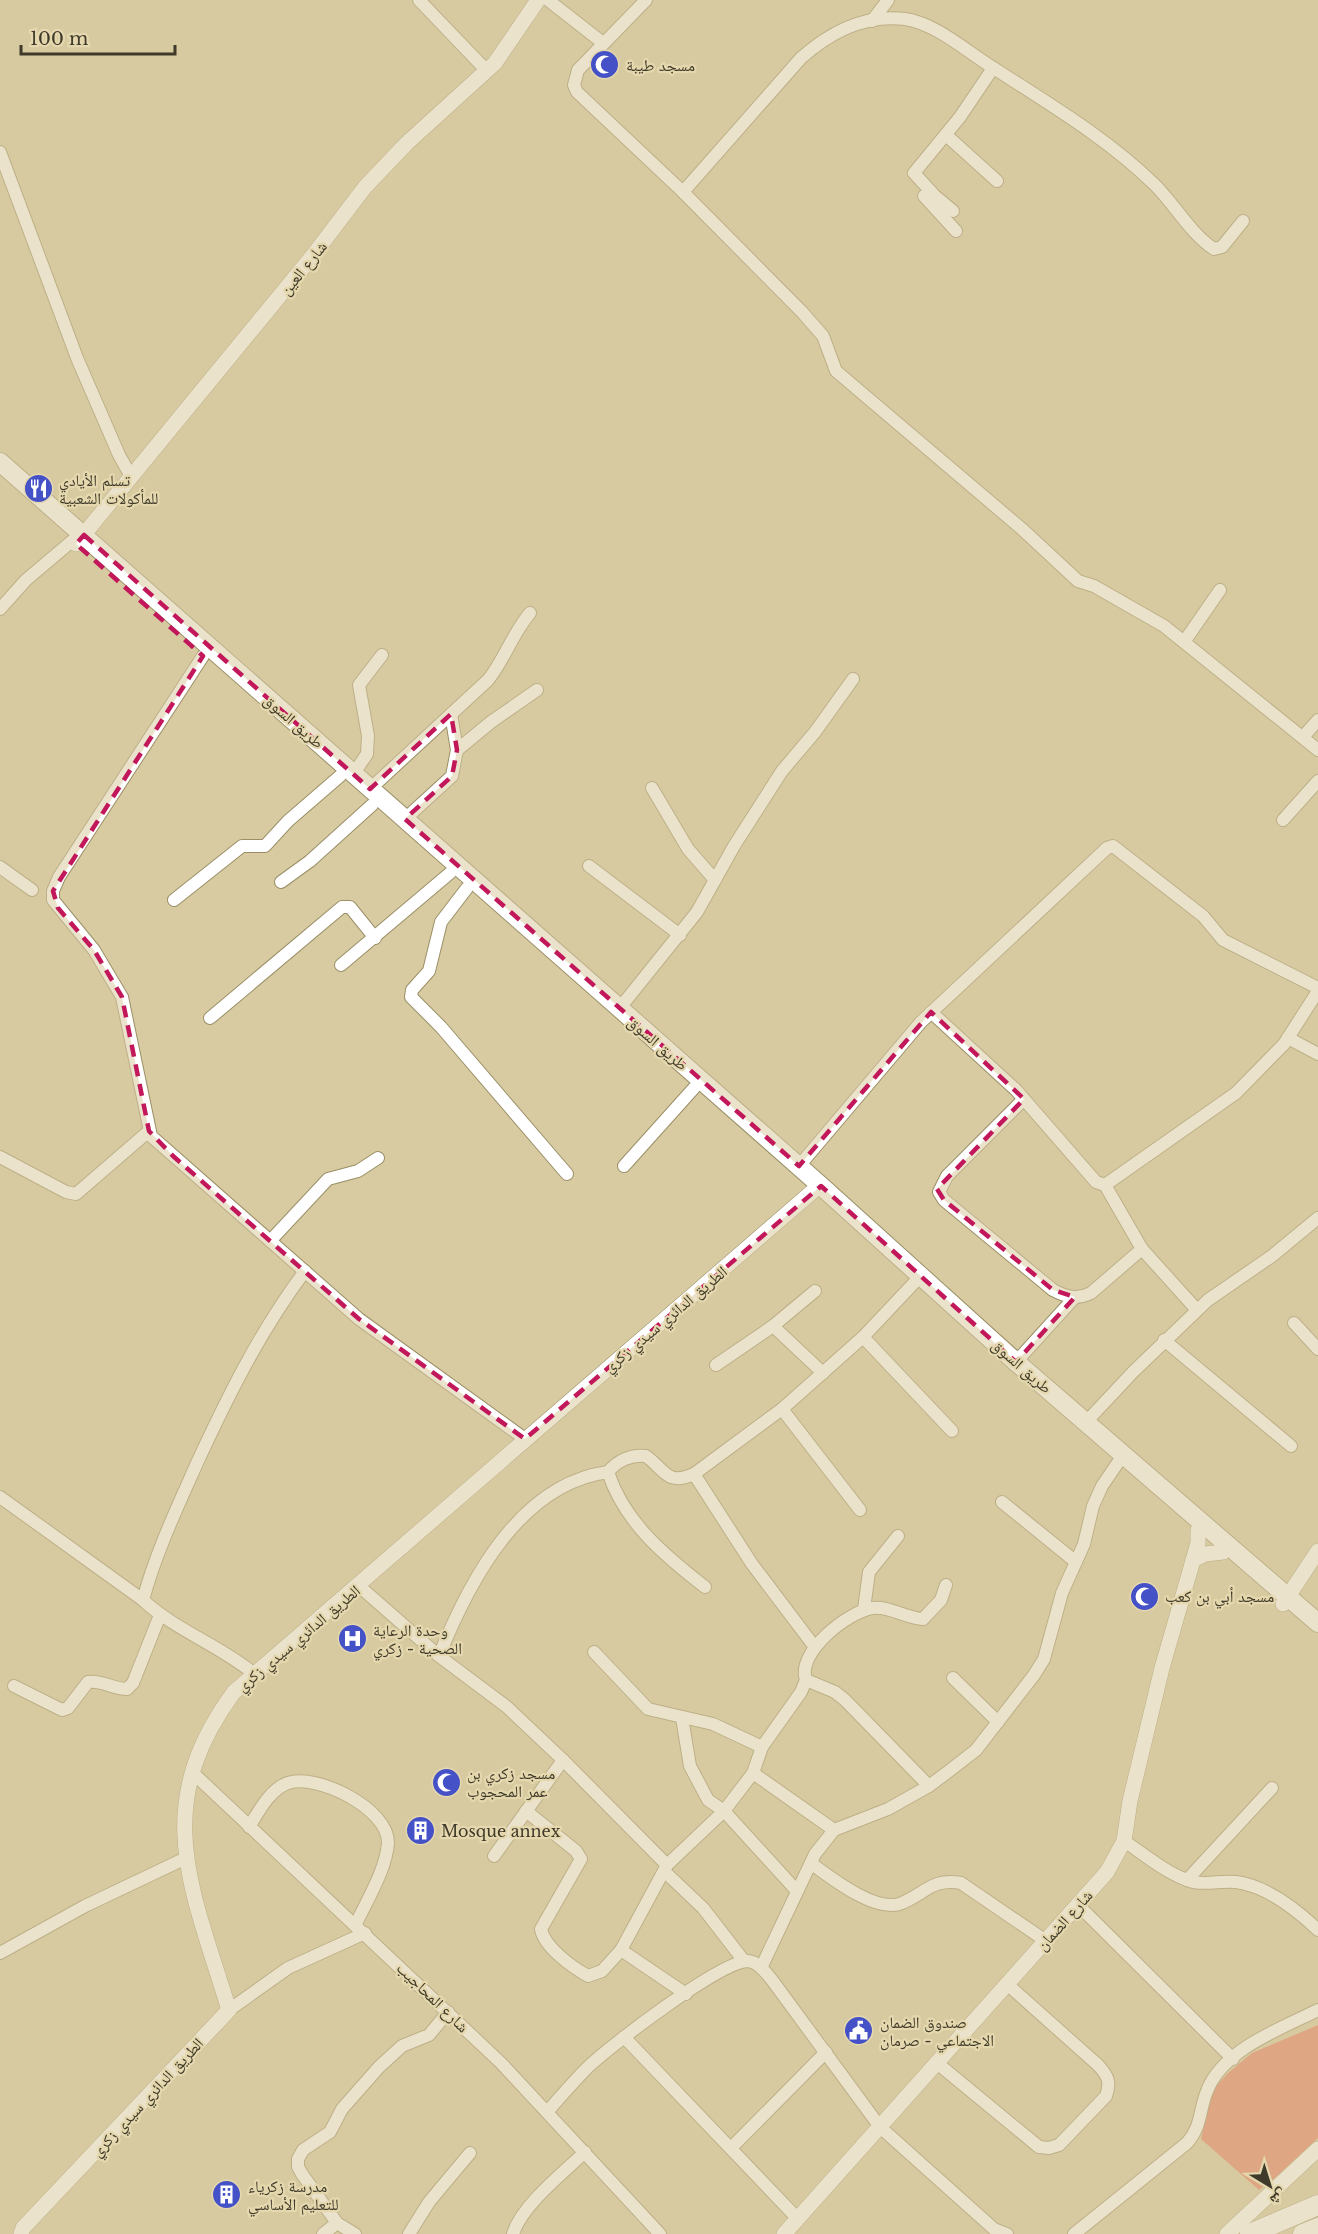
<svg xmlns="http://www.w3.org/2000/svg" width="1318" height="2234" viewBox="0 0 1318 2234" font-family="'Libre Baskerville','Noto Naskh Arabic',serif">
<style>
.green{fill:#e77b63}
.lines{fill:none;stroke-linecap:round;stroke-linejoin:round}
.minor-casing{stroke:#9b8f67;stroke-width:14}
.tertiary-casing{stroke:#9b8f67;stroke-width:16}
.primary-casing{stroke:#9b8f67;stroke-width:20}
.trunk-casing{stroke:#9b8f67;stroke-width:21}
.minor{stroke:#fff;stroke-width:12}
.tertiary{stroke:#fff;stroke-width:15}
.primary{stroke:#fff;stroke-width:18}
.trunk{stroke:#fff;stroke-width:20}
.marked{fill:none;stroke:#c2185b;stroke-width:4.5;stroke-dasharray:12 8;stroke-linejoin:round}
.labels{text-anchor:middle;stroke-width:4.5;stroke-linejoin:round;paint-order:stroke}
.poi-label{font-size:16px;fill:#3f3a29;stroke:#e5d8ae;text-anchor:start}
.street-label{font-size:16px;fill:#3f3a29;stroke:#e5d8ae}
</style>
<rect width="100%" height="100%" fill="#d8cba1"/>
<polygon class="green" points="1318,2025 1318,2138 1275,2178 1259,2190 1201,2139 1211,2092 1228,2073 1252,2053"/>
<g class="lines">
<defs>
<g id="minor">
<polyline points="419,0 487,71"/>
<polyline points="548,0 603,43"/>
<polyline points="646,0 578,70 574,85 577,92 683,192 802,312 823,336 836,371 1022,529 1078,581 1094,586 1164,626 1318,750"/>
<polyline points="872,21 888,0"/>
<polyline points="946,135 997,181"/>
<polyline points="0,152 77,358 119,455 132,478"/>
<path d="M683 192 801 58C829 33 865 14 905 19 937 24 966 51 992 67 1049 104 1107 138 1155 185 1175 205 1191 234 1214 249L1222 247 1243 221"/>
<polyline points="924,196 956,231"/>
<polyline points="953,211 935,196 914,173 960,117 993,68"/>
<polyline points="0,609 26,580 72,541"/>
<polyline points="1184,642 1220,590"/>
<polyline points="203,656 59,877 53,891 53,900 94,950 122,997 151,1136 359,1319 525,1439"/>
<polyline points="1303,737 1318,720"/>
<polyline points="457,750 491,722 537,690"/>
<polyline points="354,773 367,754 368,736 359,685 382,655"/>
<polyline points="652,788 688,849 715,880"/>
<path d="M370 789 488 680C505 659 512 634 530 613"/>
<polyline points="405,819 452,776 457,750 451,714"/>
<polyline points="1283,820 1318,781"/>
<polyline points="589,866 680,935"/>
<polyline points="0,867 32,890"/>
<polyline points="281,882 310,861 372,805"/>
<polyline points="467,888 441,922 429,971 412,990 411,997 441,1027 567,1174"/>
<polyline points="174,900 242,846 265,846 288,821 340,776"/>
<polyline points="341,965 450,873"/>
<polyline points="619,1009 697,912 734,846 782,771 815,732 853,679"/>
<polyline points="931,1012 1016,1090 1096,1182 1105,1185 1142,1249 1197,1310"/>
<polyline points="210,1018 342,907 350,907 375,938"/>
<polyline points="1288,1038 1318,1054"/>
<path d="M1024 1099 947 1176 939 1192 944 1200 1053 1290C1066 1297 1077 1300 1091 1293L1142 1249"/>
<polyline points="0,1157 66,1192 76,1194 149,1131"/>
<polyline points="624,1166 694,1088"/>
<polyline points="799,1166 921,1022 1107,848 1113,846 1203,916 1223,940 1318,988"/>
<polyline points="1105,1185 1236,1093 1284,1044 1318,991"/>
<polyline points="271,1240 328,1179 358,1171 378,1158"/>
<polyline points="1294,1323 1318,1349"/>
<polyline points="773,1326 823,1373"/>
<polyline points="863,1337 952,1431"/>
<polyline points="1164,1340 1291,1446"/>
<polyline points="1016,1362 1075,1297"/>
<polyline points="716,1365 773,1326 815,1291"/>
<polyline points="782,1409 860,1510"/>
<polyline points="1087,1421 1134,1371 1208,1300 1272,1256 1318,1218"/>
<path d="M608 1472C624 1522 665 1556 705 1587"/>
<polyline points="694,1474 752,1564 814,1646"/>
<path d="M0 1497 143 1600C175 1630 219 1645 253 1673"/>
<polyline points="1002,1502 1076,1562"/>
<polyline points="359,1586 439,1656 507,1707 563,1760 494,1856"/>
<path d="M143 1600C156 1552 177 1508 197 1463 228 1396 260 1331 305 1271"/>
<polyline points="864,1609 869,1572 898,1536"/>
<polyline points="594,1652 648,1709 713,1724 762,1747"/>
<path d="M439 1656C469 1582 519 1484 608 1472 617 1461 631 1454 646 1456 665 1470 667 1486 694 1474L782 1409 863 1337 914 1283"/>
<polyline points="953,1678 998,1722"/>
<polyline points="806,1680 835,1692 845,1700 929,1786"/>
<path d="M14 1686 62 1710 68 1708 88 1682C102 1680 113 1689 127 1689L133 1683 160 1615"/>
<polyline points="682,1718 690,1766 708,1800 724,1811 796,1890"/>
<polyline points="563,1760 667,1865"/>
<polyline points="193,1773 501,2063 660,2234"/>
<path d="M753 1773 762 1747 801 1692 806 1680C796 1652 849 1611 873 1608 889 1606 906 1618 923 1619L941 1600 946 1585"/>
<path d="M526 1811 576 1851 581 1859 541 1929C544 1947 572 1967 588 1976L602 1971 621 1950 667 1865 724 1811 753 1773 834 1830"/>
<path d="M249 1827C259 1811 270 1789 288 1783 317 1773 389 1809 388 1843 386 1870 367 1900 356 1924"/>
<path d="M1124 1841C1144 1854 1167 1874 1190 1881 1205 1886 1220 1880 1236 1882 1267 1886 1296 1909 1318 1930"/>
<path d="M812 1864C831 1878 877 1914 902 1903 926 1893 932 1878 961 1883L1046 1941"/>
<polyline points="664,1871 703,1908 744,1961"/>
<polyline points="1187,1880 1272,1788"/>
<polyline points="1078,1905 1233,2059"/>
<polyline points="621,1950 686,1994"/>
<polyline points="0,1953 85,1906 186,1858"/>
<polyline points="761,1968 815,1854 834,1830 888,1809 929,1786 949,1771 976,1750 1034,1675 1044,1659 1062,1593 1084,1544 1093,1506 1102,1486 1119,1461"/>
<polyline points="229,2010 288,1968 365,1933"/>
<polyline points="624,2037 798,2219"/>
<path d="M937 2063 1039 2147 1049 2148 1059 2145 1106 2096C1111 2082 1108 2076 1098 2065L1007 1984"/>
<path d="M548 2111C561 2096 574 2081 588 2067 611 2045 721 1961 748 1961 759 1962 766 1973 772 1980L880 2127 994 2229 1007 2234"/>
<polyline points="731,2148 826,2052"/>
<polyline points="323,2234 337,2223"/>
<polyline points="355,2234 337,2223 302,2174 298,2167 298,2159 303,2150 330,2132 342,2109 379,2067 402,2046 429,2035 448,2012"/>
<polyline points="409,2234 429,2202 470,2153"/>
<path d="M513 2234C521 2206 564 2172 585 2152"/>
<path d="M1074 2234 1187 2143C1202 2126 1199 2110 1207 2091 1223 2049 1282 2028 1318 2010"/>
</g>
<g id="tertiary">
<polyline points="76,544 314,254 365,187 407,143 495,63 538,0"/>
<polyline points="1193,1560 1205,1554 1223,1552"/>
<polyline points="1283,1604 1318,1551"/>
<path d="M21 2234 23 2228 229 2010C192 1888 149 1807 234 1692L820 1185"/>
<polyline points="784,2234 1107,1872 1124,1841 1130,1801 1162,1668 1198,1543 1198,1530"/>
<polyline points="1227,2234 1318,2149"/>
</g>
<polyline id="primary" points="0,462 820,1185 1016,1362 1318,1623"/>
<g id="trunk">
<polyline points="1250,2234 1318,2205"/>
<polyline points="1303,2234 1318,2228"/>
</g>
</defs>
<use href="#minor" class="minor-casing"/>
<use href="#tertiary" class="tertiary-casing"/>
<use href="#primary" class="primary-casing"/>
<use href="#trunk" class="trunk-casing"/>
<use href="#minor" class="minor"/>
<use href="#tertiary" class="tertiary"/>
<use href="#primary" class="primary"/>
<use href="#trunk" class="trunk"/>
</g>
<path d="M0 0H1318V2234H0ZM84 535 370 789 451 714 457 750 452 776 405 819 799 1166 931 1012 1024 1099 937 1189 944 1200 1053 1290 1075 1297 1016 1362 821 1186 525 1439 359 1319 173 1156 149 1131 122 997 94 950 58 908 53 891 203 656 76 544Z" fill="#d8cba1" fill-opacity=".55" fill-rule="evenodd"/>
<path class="marked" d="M84 535 370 789 451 714 457 750 452 776 405 819 799 1166 931 1012 1024 1099 937 1189 944 1200 1053 1290 1075 1297 1016 1362 821 1186 525 1439 359 1319 173 1156 149 1131 122 997 94 950 58 908 53 891 203 656 76 544Z"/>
<defs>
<symbol id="mosque-disc" viewBox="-11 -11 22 22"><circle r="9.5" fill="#4551c6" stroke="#e5d8ae"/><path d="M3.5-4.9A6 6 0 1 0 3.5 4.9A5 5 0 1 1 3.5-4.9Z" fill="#fff"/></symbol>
<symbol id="restaurant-disc" viewBox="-11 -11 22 22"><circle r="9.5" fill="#4551c6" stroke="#e5d8ae"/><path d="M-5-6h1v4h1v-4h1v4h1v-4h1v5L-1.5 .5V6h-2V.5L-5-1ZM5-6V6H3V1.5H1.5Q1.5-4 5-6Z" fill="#fff"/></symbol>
<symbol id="hospital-disc" viewBox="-11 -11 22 22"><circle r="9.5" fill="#4551c6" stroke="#e5d8ae"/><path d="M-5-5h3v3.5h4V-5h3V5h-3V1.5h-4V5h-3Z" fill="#fff"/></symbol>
<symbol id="building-disc" viewBox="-11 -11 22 22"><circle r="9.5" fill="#4551c6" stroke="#e5d8ae"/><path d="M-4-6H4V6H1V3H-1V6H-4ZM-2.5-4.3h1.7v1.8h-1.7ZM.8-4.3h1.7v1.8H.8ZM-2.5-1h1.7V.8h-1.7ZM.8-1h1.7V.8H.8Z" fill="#fff"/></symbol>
<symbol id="civic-disc" viewBox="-11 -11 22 22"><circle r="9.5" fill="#4551c6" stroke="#e5d8ae"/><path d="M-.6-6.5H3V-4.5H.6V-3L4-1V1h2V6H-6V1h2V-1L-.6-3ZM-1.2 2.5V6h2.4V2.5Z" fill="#fff"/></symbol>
</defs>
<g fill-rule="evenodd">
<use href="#mosque-disc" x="588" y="48" width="33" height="33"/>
<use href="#restaurant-disc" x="22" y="472" width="33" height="33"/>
<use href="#mosque-disc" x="1128" y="1580" width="33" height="33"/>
<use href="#hospital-disc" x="336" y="1622" width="33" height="33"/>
<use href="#mosque-disc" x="430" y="1766" width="33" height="33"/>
<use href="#building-disc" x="404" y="1814" width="33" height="33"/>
<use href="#civic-disc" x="842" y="2014" width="33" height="33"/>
<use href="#building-disc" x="210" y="2178" width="33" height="33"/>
</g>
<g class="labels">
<g class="poi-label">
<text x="626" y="71">مسجد طيبة</text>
<text x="59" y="486">تسلم الأيادي<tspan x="59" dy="18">للمأكولات الشعبية</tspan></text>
<text x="1165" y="1602">مسجد أبي بن كعب</text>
<text x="373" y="1636">وحدة الرعاية<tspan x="373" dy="18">الصحية - زكري</tspan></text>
<text x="467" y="1779">مسجد زكري بن<tspan x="467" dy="18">عمر المحجوب</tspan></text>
<text x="441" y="1837">Mosque annex</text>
<text x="880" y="2028">صندوق الضمان<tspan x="880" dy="18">الاجتماعي - صرمان</tspan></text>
<text x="248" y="2192">مدرسة زكرياء<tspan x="248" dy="18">للتعليم الأساسي</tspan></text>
</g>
<g class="street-label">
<text transform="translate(303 268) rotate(-51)" y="6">شارع العين</text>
<text transform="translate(294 721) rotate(41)" y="6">طريق السوق</text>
<text transform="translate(658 1043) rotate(41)" y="6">طريق السوق</text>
<text transform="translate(665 1319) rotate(-40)" y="6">الطريق الدائري سيدي زكري</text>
<text transform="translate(1022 1366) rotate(41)" y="6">طريق السوق</text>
<text transform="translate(298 1638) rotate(-40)" y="6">الطريق الدائري سيدي زكري</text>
<text transform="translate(1064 1920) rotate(-48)" y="6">شارع الضمان</text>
<text transform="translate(433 1997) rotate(44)" y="6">شارع المحاجيب</text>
<text transform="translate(147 2097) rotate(-47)" y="6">الطريق الدائري سيدي زكري</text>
</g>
</g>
<g transform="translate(1270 2186) rotate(142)" stroke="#e5d8ae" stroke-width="4.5" paint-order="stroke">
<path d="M0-4.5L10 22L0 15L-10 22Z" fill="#3f3a29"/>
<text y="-9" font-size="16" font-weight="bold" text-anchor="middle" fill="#3f3a29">ش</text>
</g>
<path d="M21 45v9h154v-9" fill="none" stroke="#3f3a29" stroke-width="3"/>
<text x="30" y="45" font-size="18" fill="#3f3a29" stroke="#e5d8ae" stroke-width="4.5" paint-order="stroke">100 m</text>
</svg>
